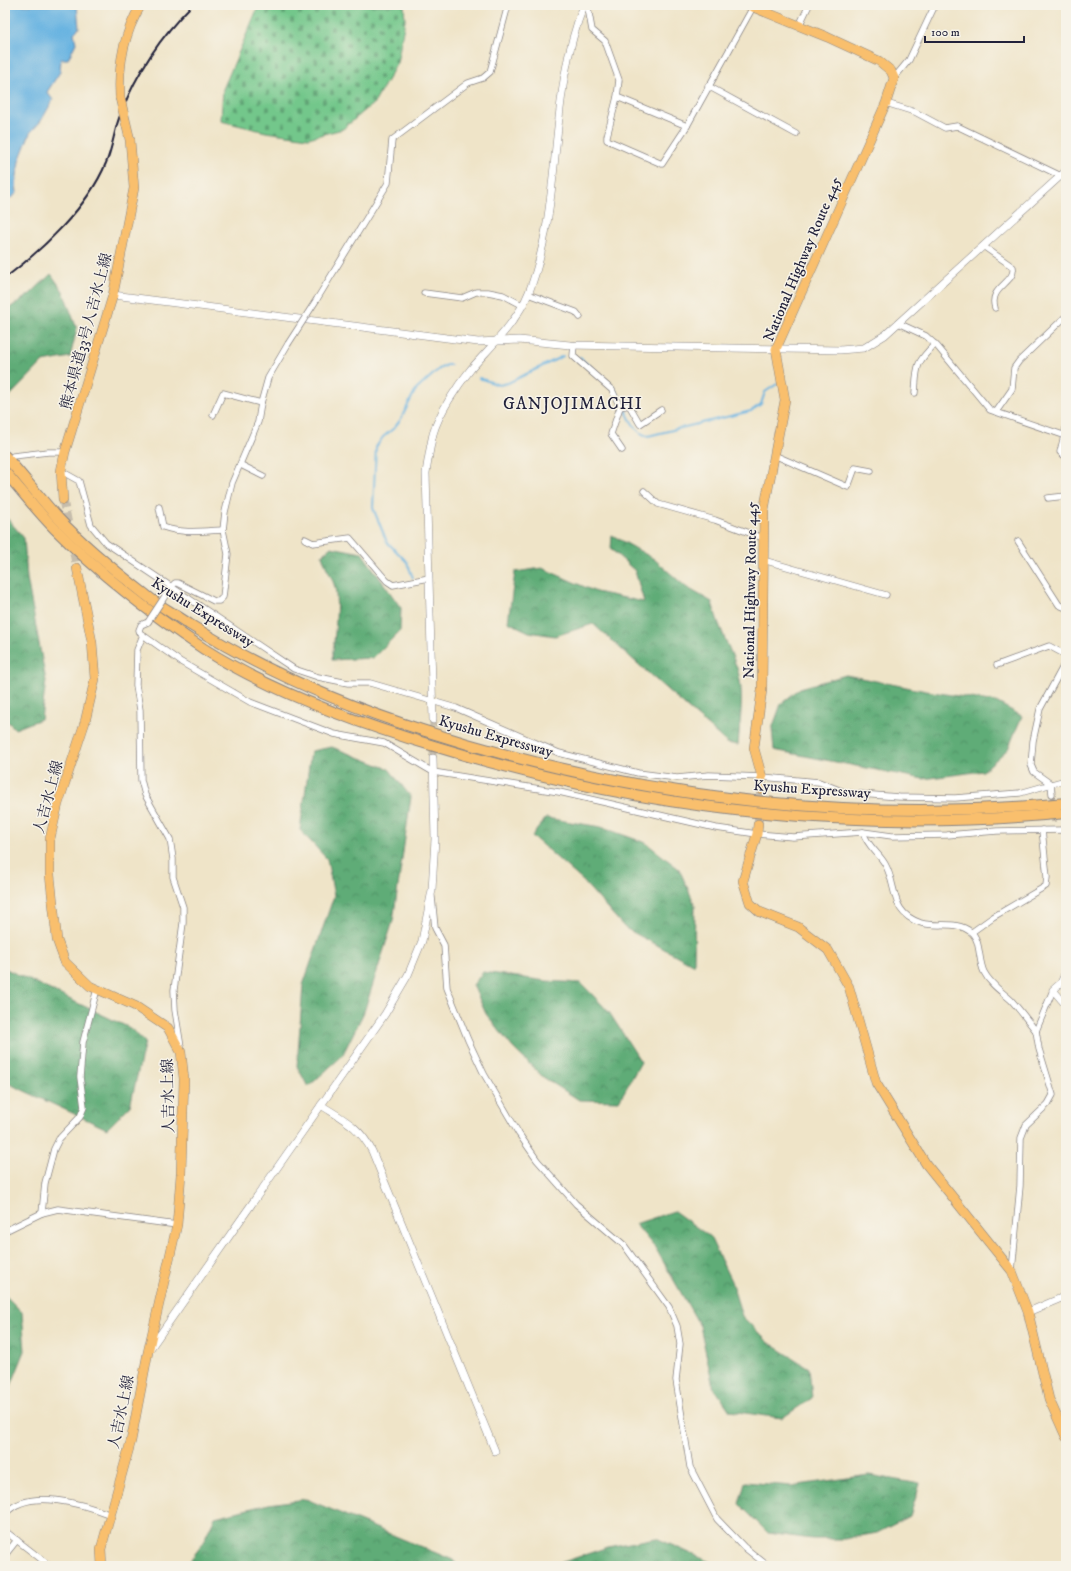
<svg xmlns="http://www.w3.org/2000/svg" width="1071" height="1571" viewBox="0 0 1071 1571" font-family="'IM FELL DW Pica','Noto Serif JP',serif">
<style>
.forest{fill:url(#forest-crowns);stroke:#406759}
.cemetery{fill:url(#cemetery-stones);stroke:#4a7463}
.water{fill:#68b3e1;stroke:#456a8e}
.lines{fill:none;stroke-linecap:round;stroke-linejoin:round}
.stream{stroke:#68b3e1;stroke-width:2}
.minor-tunnel{stroke:#c6bdac;stroke-width:5.5;stroke-dasharray:5.5 3;stroke-linecap:butt}
.tertiary-tunnel{stroke:#c6bdac;stroke-width:7;stroke-dasharray:7 3.5;stroke-linecap:butt}
.primary-tunnel{stroke:#c6bdac;stroke-width:9;stroke-dasharray:9 4.5;stroke-linecap:butt}
.trunk-tunnel{stroke:#c6bdac;stroke-width:9;stroke-dasharray:9 4.5;stroke-linecap:butt}
.minor-casing{stroke:#888382;stroke-width:7}
.tertiary-casing{stroke:#888382;stroke-width:8}
.primary-casing{stroke:#888382;stroke-width:10}
.trunk-casing{stroke:#888382;stroke-width:10}
.motorway-casing{stroke:#888382;stroke-width:12}
.minor{stroke:#fff;stroke-width:5.5}
.tertiary{stroke:#fff;stroke-width:7}
.primary{stroke:#f9bf6d;stroke-width:9}
.trunk{stroke:#f9bf6d;stroke-width:9}
.motorway{stroke:#f9bf6d;stroke-width:10}
.rail{stroke:#22223b;stroke-width:2}
.minor-bridge-casing{stroke:#888382;stroke-width:7;stroke-linecap:butt}
.primary-bridge-casing{stroke:#888382;stroke-width:10;stroke-linecap:butt}
.minor-bridge{stroke:#fff;stroke-width:5.5}
.primary-bridge{stroke:#f9bf6d;stroke-width:9}
.labels{text-anchor:middle;stroke-width:3;stroke-linejoin:round;paint-order:stroke}
.street-label{font-size:15px;fill:#22223b;stroke:#f7f3e8}
.quarter-label{font-size:17px;letter-spacing:1px;fill:#22223b;stroke:#f7f3e8}
</style>
<defs>
<pattern id="forest-crowns" width="20" height="18" patternUnits="userSpaceOnUse"><rect width="20" height="18" fill="#5eac77"/><path d="M2 6a3 3 0 1 1 6 0M12 15a3 3 0 1 1 6 0" fill="none" stroke="#4d8c63"/></pattern>
<pattern id="cemetery-stones" width="16" height="16" patternUnits="userSpaceOnUse"><rect width="16" height="16" fill="#73c78b"/><path d="M2 7V4a2 2 0 0 1 4 0v3zM10 15v-3a2 2 0 0 1 4 0v3z" fill="#5ea173"/></pattern>
</defs>
<rect width="100%" height="100%" fill="#f7f3e8"/>
<filter id="ink" filterUnits="userSpaceOnUse"><feTurbulence type="fractalNoise" baseFrequency=".025" numOctaves="2"/><feDisplacementMap in="SourceGraphic" scale="8" xChannelSelector="R" yChannelSelector="G"/><feConvolveMatrix kernelMatrix="1 2 1 2 8 2 1 2 1" color-interpolation-filters="sRGB"/></filter>
<filter id="wash" filterUnits="userSpaceOnUse"><feTurbulence type="fractalNoise" baseFrequency=".012" numOctaves="4" result="noise"/><feDisplacementMap in="SourceGraphic" scale="16" xChannelSelector="R" yChannelSelector="G"/><feGaussianBlur stdDeviation="0.9" result="paint"/><feColorMatrix in="noise" values="0 0 0 0 0 0 0 0 0 0 0 0 0 0 0 0 0 1.4 0 .05"/><feComposite in="paint" operator="in"/></filter>
<g filter="url(#wash)">
<rect width="100%" height="100%" fill="#efe4c8"/>
<g class="forest">
<polygon points="51,274 63,291 77,329 70,357 43,362 5,401 5,311 30,294"/>
<polygon points="5,516 24,538 27,578 46,681 41,719 15,729 5,719"/>
<path d="M612 535 654 559 686 587 712 602C718 626 729 646 737 668 745 691 740 721 738 745L727 743 593 624 555 636 529 632 508 622 515 572 542 568 596 592 644 602 635 571 611 549Z"/>
<path d="M331 547 362 553 401 608 400 631 373 658 332 660C334 641 339 606 335 587 332 576 325 567 322 555Z"/>
<polygon points="846,675 926,691 996,702 1022,716 1008,749 983,771 923,779 774,750 772,729 781,704 800,688"/>
<polygon points="332,747 389,769 411,797 393,921 364,1012 342,1056 308,1087 297,1066 303,985 334,896 327,859 300,830 311,751"/>
<polygon points="546,818 601,827 646,843 679,869 695,905 694,965 625,928 583,881 532,836"/>
<polygon points="5,966 6,969 130,1028 145,1042 130,1106 107,1129 5,1082"/>
<polygon points="483,972 546,981 581,983 609,1012 641,1062 619,1101 579,1100 543,1077 513,1048 486,1014 473,985"/>
<polygon points="674,1211 710,1237 731,1281 742,1316 768,1342 809,1368 812,1398 782,1418 730,1411 713,1386 700,1326 656,1249 635,1224"/>
<polygon points="5,1295 22,1312 25,1351 6,1398 5,1406"/>
<polygon points="869,1475 920,1484 910,1516 877,1533 844,1539 812,1539 768,1533 739,1504 745,1482 791,1486"/>
<polygon points="306,1499 453,1560 458,1566 186,1566 201,1546 215,1517 269,1504"/>
<polygon points="656,1538 719,1566 551,1566 608,1547"/>
</g>
<polygon class="cemetery" points="259,5 404,5 405,20 397,63 375,102 343,129 308,138 266,132 221,121 223,89"/>
<polygon class="water" points="5,5 77,5 79,28 74,33 76,43 68,59 61,59 60,72 47,92 53,100 41,121 30,133 19,161 16,183 17,193 5,203"/>
<g class="lines">
<g class="stream">
<polyline points="580,358 614,388 623,404"/>
<polyline points="479,378 499,385 508,383 563,356"/>
<path d="M625 409C630 419 636 434 648 436L751 411 761 404 765 392 777 384"/>
<polyline points="413,578 407,562 387,542 373,508 376,447 383,437 394,428 401,419 415,391 439,369 447,365 451,365"/>
</g>
</g>
</g>
<g filter="url(#ink)">
<g class="lines">
<polyline class="minor-tunnel" points="1052,794 1054,822"/>
<polyline class="tertiary-tunnel" points="433,758 433,720"/>
<polyline class="primary-tunnel" points="63,500 77,568"/>
<polyline class="trunk-tunnel" points="758,824 761,789"/>
<defs>
<g id="minor">
<polyline points="583,7 588,8 592,30 605,41 619,80 617,97 687,126 753,7"/>
<polyline points="1066,17 1066,25"/>
<polyline points="799,26 809,5"/>
<polyline points="894,78 909,60 935,5"/>
<polyline points="708,86 796,134"/>
<polyline points="617,97 607,136 607,140 662,164 687,126"/>
<polyline points="886,103 915,112 945,128 957,126 1061,176"/>
<path d="M983 246 1013 267C1016 283 988 287 995 308"/>
<polyline points="424,293 462,298 476,292 488,292 503,295 522,305"/>
<polyline points="528,294 576,312 580,317"/>
<polyline points="317,299 388,183 392,140 468,83 483,78 490,72 508,5"/>
<polyline points="898,323 926,336 937,346 990,410 1066,436"/>
<polyline points="574,345 573,356 612,390 620,407 611,434 622,450"/>
<path d="M915 393C917 366 915 364 935 344"/>
<polyline points="620,407 629,405 640,424 661,410"/>
<polyline points="996,412 1012,389 1014,368 1019,361 1064,318"/>
<polyline points="213,415 223,393 261,403"/>
<polyline points="1066,428 1060,452 1066,457"/>
<polyline points="774,455 848,487 855,468 871,471"/>
<polyline points="13,456 48,452 65,452"/>
<polyline points="241,465 263,476"/>
<polyline points="61,471 79,481 91,525 106,543 294,669 318,677 348,683 370,683 456,708 559,753 638,773 677,778 709,775 762,777 819,782 847,793 899,797 955,798 1020,793 1066,780"/>
<polyline points="644,491 658,504 715,520 763,538"/>
<polyline points="1048,498 1066,496"/>
<path d="M159 507 163 527C183 534 203 531 223 530"/>
<polyline points="305,539 313,543 350,538 387,581 393,585 429,578"/>
<polyline points="1018,541 1059,605 1066,608"/>
<polyline points="763,560 886,595"/>
<polyline points="169,589 175,583 178,583 214,601 219,601 223,597 228,554 223,530 225,512 232,483 258,422 261,403 268,378 288,344"/>
<polyline points="148,622 141,625 139,630 140,633 181,662 250,702 334,734 384,743 433,772 559,792 716,828 757,834 793,837 863,832 892,836 947,835 997,831 1066,830"/>
<polyline points="143,635 137,650 136,685 140,710 141,780 145,795 170,839 173,859 173,877 183,907 183,923 174,990 175,1010 181,1047"/>
<polyline points="997,665 1049,646 1066,655"/>
<polyline points="1052,794 1051,784 1034,772 1031,765 1033,741 1040,709 1066,661"/>
<path d="M863 832C867 846 878 852 885 864 898 887 889 913 921 923 938 928 956 920 971 932 981 940 978 960 984 972 990 984 1001 991 1011 1000 1020 1010 1028 1021 1036 1031"/>
<polyline points="432,897 435,928 444,945 447,988 468,1040 484,1074 519,1134 537,1160 576,1204 624,1245 669,1307 677,1326 680,1344 676,1380 690,1467 717,1519 744,1547 768,1566"/>
<polyline points="972,932 993,917 1046,886 1047,877 1042,830"/>
<polyline points="97,989 83,1042 80,1077 84,1107 80,1117 59,1139 54,1149 45,1183 42,1213 58,1209 177,1225"/>
<polyline points="5,1231 42,1213"/>
<polyline points="1012,1271 1020,1186 1021,1138 1026,1125 1048,1104 1053,1095 1039,1049 1036,1031 1053,990"/>
<path d="M5 1514C28 1487 83 1504 111 1515"/>
<polyline points="5,1531 50,1566"/>
<polyline points="5,1555 17,1540"/>
</g>
<g id="tertiary">
<polyline points="113,295 478,342 519,340 570,345 840,350 864,348 885,335 1066,171"/>
<path d="M433 720 426 473C428 460 430 447 433 434 439 413 457 386 471 369 492 345 517 322 529 292 564 202 547 96 584 5"/>
<polyline points="1066,972 1061,983 1053,990 1066,1005"/>
<path d="M321 1105C344 1120 359 1126 372 1151L495 1451"/>
<polyline points="1028,1312 1066,1296"/>
<polyline points="150,1349 385,1014 408,975 422,941 432,890 435,839 433,758"/>
</g>
<g id="primary">
<path d="M120 98C118 66 124 33 141 5"/>
<polyline points="63,500 61,471 65,452 113,295 134,188 130,140"/>
<polyline points="77,568 92,642 95,679 85,722 58,804 50,839 50,875 57,940 65,962 90,986 135,1006 168,1028 181,1052 184,1079 181,1174 177,1225 148,1352 131,1441 101,1549 102,1566"/>
</g>
<g id="trunk">
<polyline points="748,5 827,37 879,61 891,71 894,78 886,103 776,349 785,400 764,510 762,690 754,748 762,777 761,789"/>
<polyline points="758,824 757,834 743,881 750,903 760,912 798,927 828,950 849,987 876,1083 926,1164 1012,1271 1028,1312 1049,1399 1066,1437"/>
</g>
<g id="motorway">
<path d="M5 456C23 476 40 498 58 518 84 546 115 571 146 595 159 606 175 614 189 624 262 670 340 704 422 730 629 797 849 824 1066 803"/>
<path d="M5 472C22 491 37 511 55 529 100 574 151 614 204 649 272 692 357 723 434 746 639 809 853 834 1066 813"/>
</g>
</defs>
<use href="#minor" class="minor-casing"/>
<use href="#tertiary" class="tertiary-casing"/>
<use href="#primary" class="primary-casing"/>
<use href="#trunk" class="trunk-casing"/>
<use href="#motorway" class="motorway-casing"/>
<use href="#minor" class="minor"/>
<use href="#tertiary" class="tertiary"/>
<use href="#primary" class="primary"/>
<use href="#trunk" class="trunk"/>
<use href="#motorway" class="motorway"/>
<path class="rail" d="M5 278C42 250 88 207 106 163 113 147 114 129 121 113 137 72 161 36 192 5"/>
<defs>
<g id="minor-bridge">
<polyline points="288,344 317,299"/>
<polyline points="148,622 167,593"/>
</g>
<polyline id="primary-bridge" points="120,98 130,140"/>
</defs>
<use href="#minor-bridge" class="minor-bridge-casing"/>
<use href="#primary-bridge" class="primary-bridge-casing"/>
<use href="#minor-bridge" class="minor-bridge"/>
<use href="#primary-bridge" class="primary-bridge"/>
</g>
</g>
<g class="labels">
<g class="street-label">
<text transform="translate(802 259) rotate(-67)" y="5">National Highway Route 445</text>
<text transform="translate(86 331) rotate(-75)" y="5">熊本県道33号人吉水上線</text>
<text transform="translate(750 590) rotate(-89)" y="5">National Highway Route 445</text>
<text transform="translate(203 612) rotate(32)" y="5">Kyushu Expressway</text>
<text transform="translate(496 736) rotate(16)" y="5">Kyushu Expressway</text>
<text transform="translate(812 789) rotate(4)" y="5">Kyushu Expressway</text>
<text transform="translate(48 797) rotate(-75)" y="5">人吉水上線</text>
<text transform="translate(168 1096) rotate(-91)" y="5">人吉水上線</text>
<text transform="translate(121 1412) rotate(-78)" y="5">人吉水上線</text>
</g>
<g class="quarter-label">
<text x="573" y="409">GANJOJIMACHI</text>
</g>
</g>
<rect width="1071" height="1571" fill="none" stroke="#f7f3e8" stroke-width="20"/>
<path d="M925 36v6h99v-6" fill="none" stroke="#22223b" stroke-width="2"/>
<text x="931" y="36" font-size="12" fill="#22223b" stroke="#f7f3e8" stroke-width="3" paint-order="stroke">100 m</text>
</svg>
